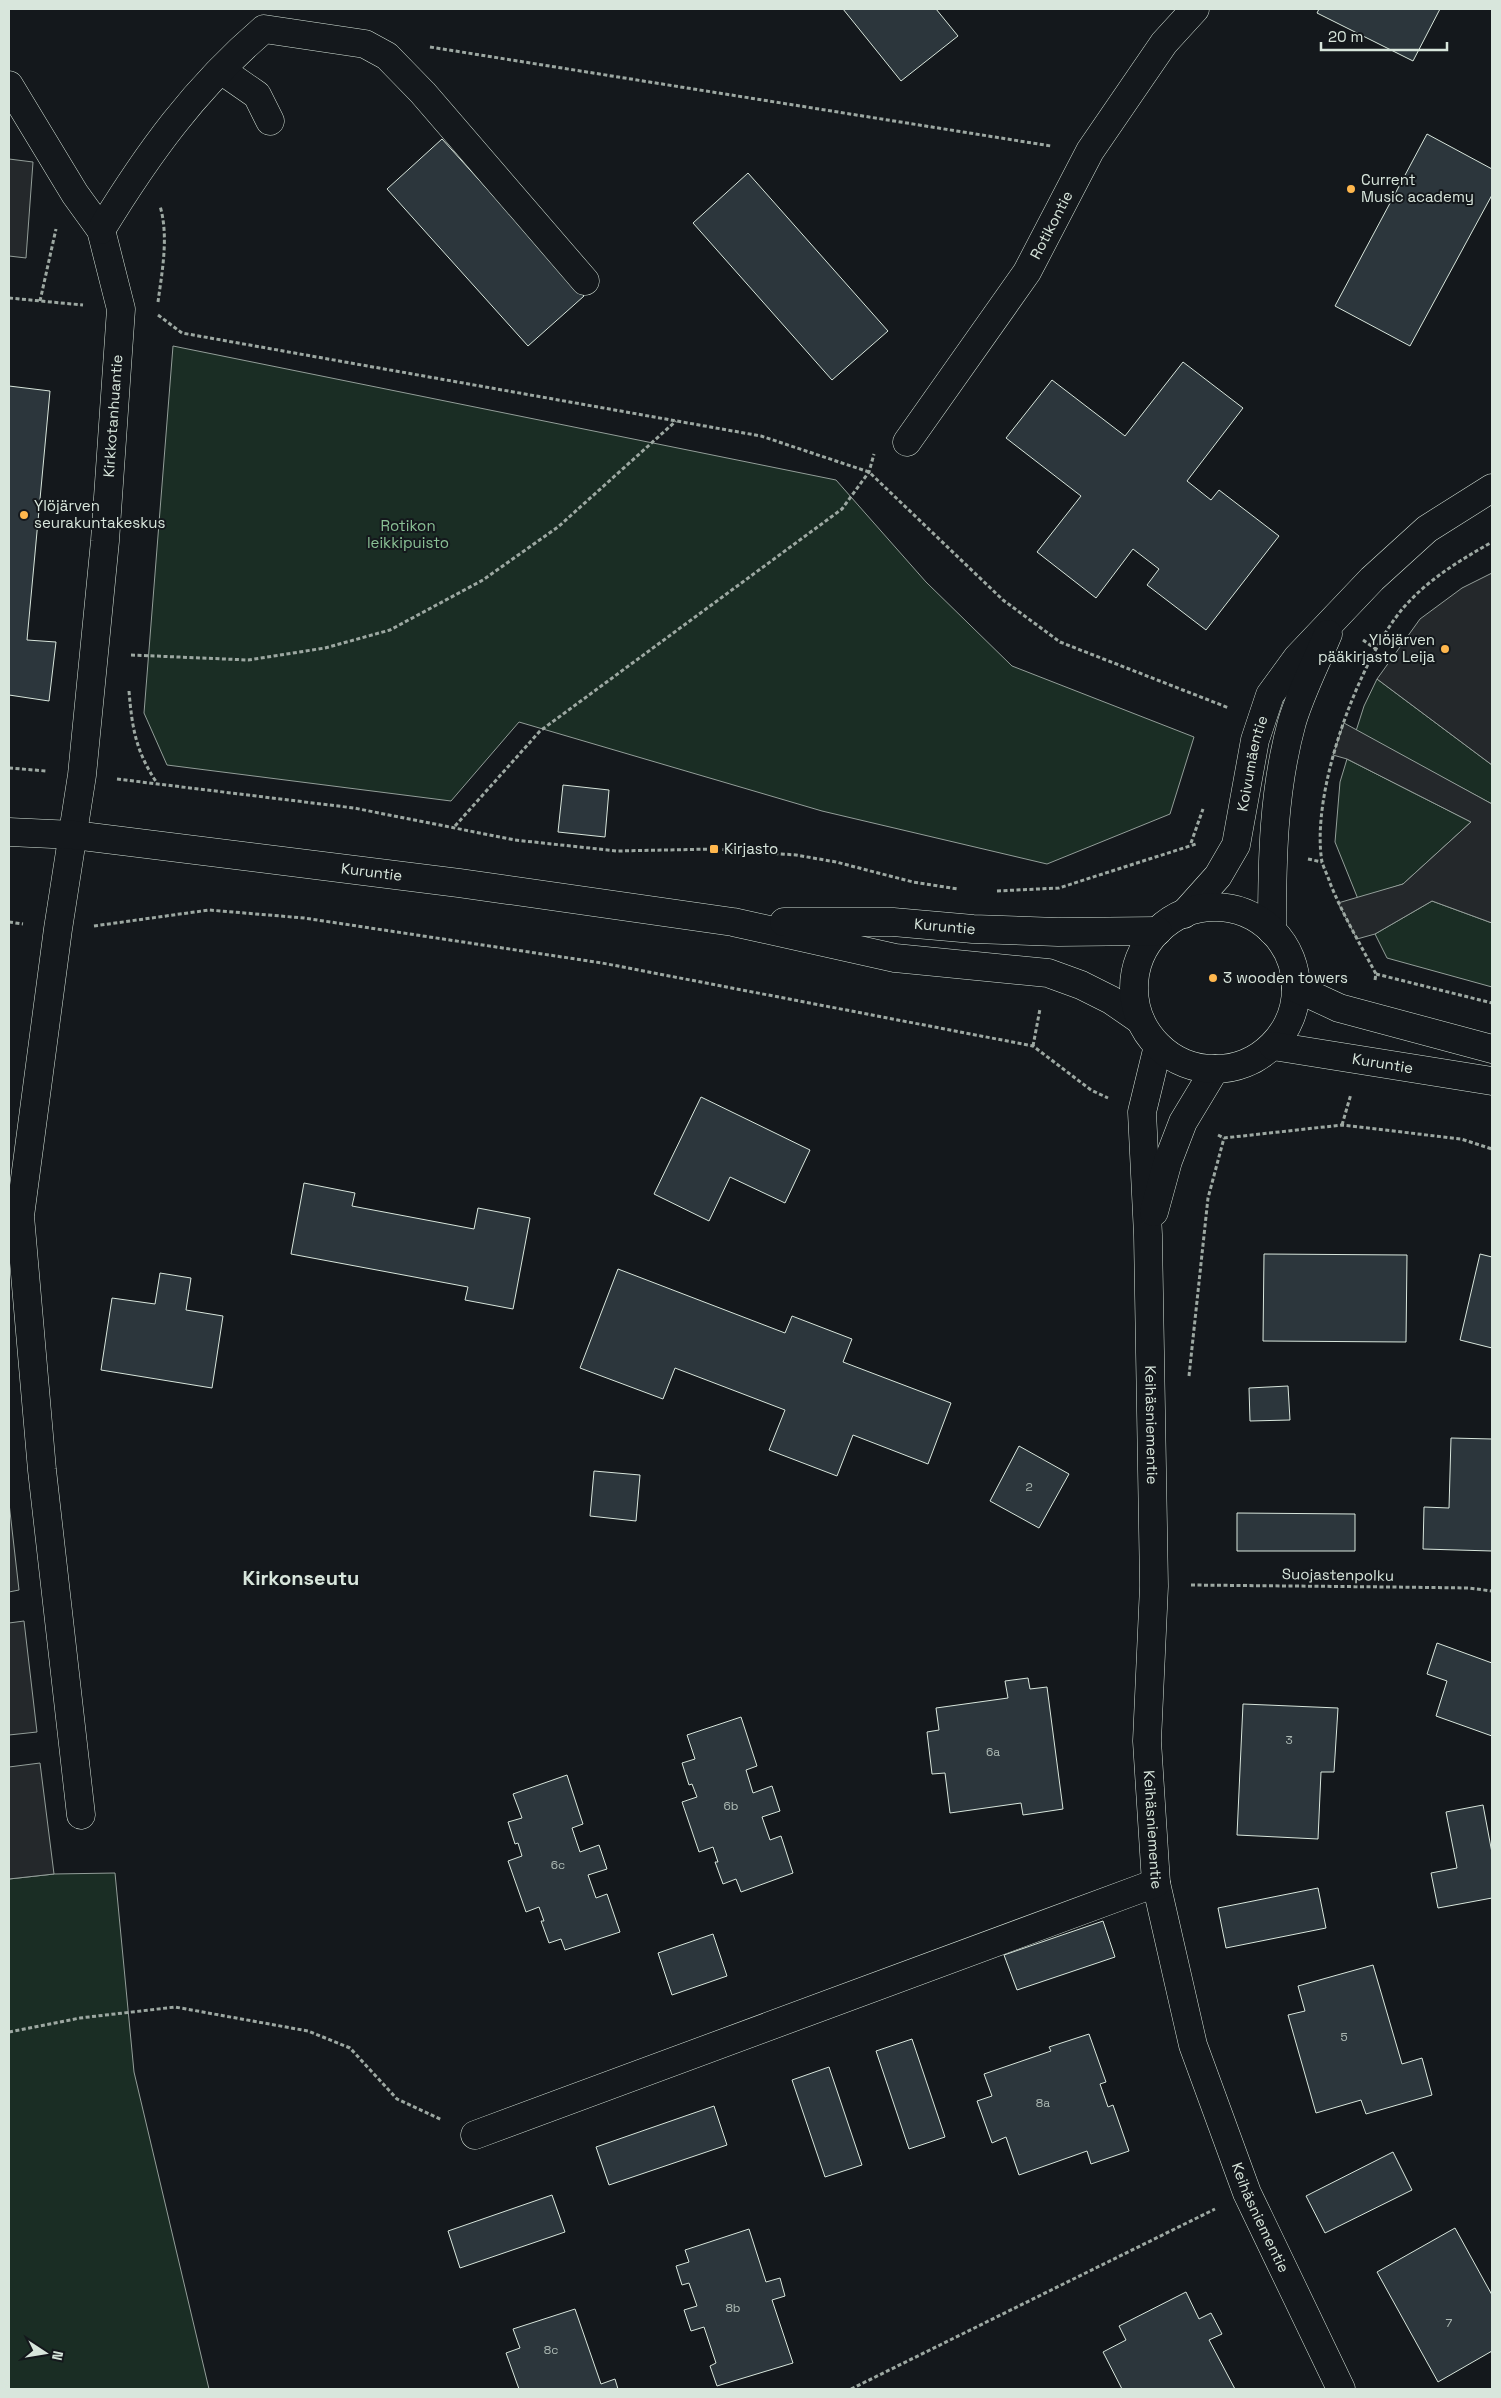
<svg xmlns="http://www.w3.org/2000/svg" width="1501" height="2398" viewBox="0 0 1501 2398" font-family="'Space Grotesk',sans-serif">
<style>
.green{fill:#1a2d24;stroke:#939e99}
.parking{fill:#24282b;stroke:#939e99}
.building{fill:#2c363c;stroke:#d8e6dc}
.lines{fill:none;stroke-linecap:round;stroke-linejoin:round}
.minor-casing{stroke:#d8e6dc;stroke-width:29}
.major-casing{stroke:#d8e6dc;stroke-width:29}
.path{stroke:#9da8a2;stroke-width:3;stroke-dasharray:4 2.5;stroke-linecap:butt}
.minor{stroke:#14181c;stroke-width:28}
.major{stroke:#14181c;stroke-width:28}
.poi-dot{fill:#ffb74d;stroke:#14181c;stroke-width:2}
.labels{text-anchor:middle;stroke-width:4;stroke-linejoin:round;paint-order:stroke}
.number-label{font-size:12px;fill:#adbab4}
.poi-label{font-size:15px;fill:#d8e6dc;stroke:#14181c;text-anchor:start}
.street-label{font-size:15px;fill:#d8e6dc;stroke:#14181c}
.park-label{font-size:15px;fill:#8ac095;stroke:#14181c}
.district-label{font-size:20px;font-weight:bold;fill:#d8e6dc;stroke:#14181c}
</style>
<rect width="100%" height="100%" fill="#14181c"/>
<g class="green">
<polygon points="173,346 836,480 926,582 1012,666 1194,737 1170,814 1047,864 822,811 519,722 451,801 167,765 144,713"/>
<polygon points="1377,679 1492,765 1492,804 1356,731 1364,706"/>
<polygon points="1347,759 1471,822 1403,884 1358,899 1335,842 1340,782"/>
<polygon points="1432,901 1492,923 1492,987 1387,958 1375,934"/>
<polygon points="115,1873 134,2072 209,2389 9,2389 9,1879 54,1874"/>
</g>
<g class="parking">
<polygon points="9,159 33,162 26,258 9,256"/>
<polygon points="1492,573 1492,765 1377,679 1420,619 1462,588"/>
<polygon points="1344,723 1492,804 1492,923 1432,901 1375,934 1357,939 1338,903 1403,884 1471,822 1347,759 1333,755"/>
<polygon points="9,1503 19,1590 9,1592"/>
<polygon points="24,1621 37,1732 9,1735 9,1623"/>
<polygon points="40,1763 54,1874 9,1879 9,1767"/>
</g>
<g class="building">
<polygon points="843,9 936,9 958,36 901,81"/>
<polygon points="1319,9 1440,9 1413,61 1317,13"/>
<polygon points="1427,134 1492,169 1492,195 1410,346 1335,306"/>
<polygon points="442,139 584,296 528,346 387,189"/>
<polygon points="748,173 888,331 832,380 693,223"/>
<polygon points="1183,362 1243,408 1187,481 1211,500 1219,490 1279,536 1206,630 1147,585 1159,569 1133,549 1096,598 1037,552 1081,496 1006,438 1052,380 1125,436"/>
<polygon points="9,386 50,391 27,640 56,642 49,701 9,695"/>
<polygon points="563,785 609,790 605,837 558,832"/>
<polygon points="701,1097 810,1150 785,1203 730,1177 709,1221 654,1194"/>
<polygon points="304,1183 355,1193 352,1206 474,1229 478,1208 530,1218 513,1309 465,1300 468,1287 291,1254"/>
<polygon points="1264,1254 1407,1255 1406,1342 1263,1341"/>
<polygon points="1480,1254 1492,1257 1492,1348 1460,1340"/>
<polygon points="618,1269 785,1333 792,1316 852,1339 843,1362 951,1403 928,1464 853,1435 837,1476 769,1450 785,1410 675,1368 663,1399 580,1368"/>
<polygon points="160,1273 191,1278 186,1310 223,1316 212,1388 101,1370 112,1298 155,1304"/>
<polygon points="1288,1386 1290,1420 1250,1421 1249,1388"/>
<polygon points="1451,1438 1492,1439 1492,1551 1423,1549 1424,1507 1449,1508"/>
<polygon points="1019,1446 1069,1474 1039,1528 990,1501"/>
<polygon points="594,1471 640,1475 636,1521 590,1516"/>
<polygon points="1237,1513 1355,1514 1355,1551 1237,1551"/>
<polygon points="1437,1643 1492,1663 1492,1736 1436,1716 1447,1681 1427,1674"/>
<polygon points="1028,1678 1030,1689 1047,1687 1063,1809 1023,1815 1021,1803 950,1813 945,1773 932,1774 927,1732 939,1730 936,1708 1008,1698 1005,1681"/>
<polygon points="1243,1704 1338,1708 1334,1772 1321,1772 1318,1839 1237,1835"/>
<polygon points="741,1717 757,1766 746,1770 753,1793 772,1786 780,1811 762,1817 770,1840 781,1836 793,1873 741,1892 736,1879 723,1884 715,1862 718,1862 713,1847 699,1852 682,1802 697,1797 692,1784 689,1785 682,1763 695,1759 687,1735"/>
<polygon points="567,1775 583,1824 572,1828 580,1852 599,1845 607,1869 588,1875 596,1898 607,1894 620,1932 565,1950 561,1939 549,1943 541,1921 544,1921 539,1907 526,1912 508,1861 522,1856 518,1843 515,1844 508,1822 522,1818 513,1794"/>
<polygon points="1483,1805 1492,1853 1492,1898 1438,1908 1431,1873 1457,1868 1446,1812"/>
<polygon points="1318,1888 1326,1928 1226,1948 1218,1908"/>
<polygon points="1103,1921 1115,1957 1017,1990 1004,1955"/>
<polygon points="713,1934 727,1976 672,1995 658,1953"/>
<polygon points="1373,1965 1402,2064 1422,2058 1432,2095 1366,2114 1361,2100 1316,2113 1288,2015 1305,2011 1298,1986"/>
<polygon points="1089,2034 1106,2082 1100,2084 1108,2107 1113,2105 1129,2151 1091,2164 1087,2151 1019,2175 1006,2137 992,2143 977,2101 992,2096 984,2074 1051,2051 1049,2047"/>
<polygon points="912,2039 945,2137 909,2149 876,2051"/>
<polygon points="829,2067 862,2165 825,2177 792,2080"/>
<polygon points="714,2106 727,2145 609,2185 596,2147"/>
<polygon points="1393,2152 1412,2190 1325,2233 1306,2196"/>
<polygon points="552,2195 565,2232 460,2268 448,2231"/>
<polygon points="1455,2228 1492,2295 1492,2351 1438,2382 1377,2272"/>
<polygon points="749,2229 766,2282 780,2278 785,2296 772,2300 793,2363 717,2386 710,2366 716,2363 704,2327 691,2331 684,2310 697,2306 689,2283 682,2285 676,2266 689,2262 685,2250"/>
<polygon points="1186,2292 1199,2319 1211,2313 1222,2334 1209,2340 1235,2389 1122,2389 1103,2352 1126,2340 1119,2326"/>
<polygon points="575,2309 601,2384 615,2379 618,2389 519,2389 506,2353 520,2348 513,2329"/>
</g>
<g class="lines">
<defs>
<g id="minor">
<polyline points="221,70 257,95 270,121"/>
<polyline points="9,85 75,194 101,230 121,309 105,541 82,775 58,929 20,1216 42,1470 81,1815"/>
<path d="M101 230C148 153 195 88 264 29L365 44 387 56 423 93 585 281"/>
<path id="s1" d="M907 442 1027 272 1090 151 1164 43 1195 9"/>
<path id="s2" d="M1184 914 1218 876 1236 845 1255 740 1270 695 1297 658 1372 579 1427 529 1492 488"/>
<path d="M1272 931C1272 860 1273 791 1292 722 1301 692 1316 663 1328 634"/>
<path id="s3" d="M1158 1046 1142 1112 1148 1235 1154 1586 1147 1741 1156 1883 1193 2045 1247 2193 1341 2389"/>
<polyline points="1154,1212 1168,1161 1183,1122 1215,1069"/>
<polyline points="475,2135 1156,1883"/>
</g>
<g id="major">
<path id="s4" d="M9 832 74 835 459 883 733 922 895 958 1048 973 1081 985 1111 1000 1140 1020"/>
<circle cx="1215" cy="988" r="81"/>
<path id="s5" d="M784 922H893L973 929 1058 932 1158 931"/>
<polyline points="1296,988 1339,1008 1492,1049"/>
<path id="s6" d="M1273 1046 1492 1081"/>
</g>
</defs>
<use href="#minor" class="minor-casing"/>
<use href="#major" class="major-casing"/>
<g class="path">
<polyline points="430,47 1051,146"/>
<polyline points="9,298 83,305"/>
<polyline points="40,301 56,229"/>
<path d="M158 302C162 272 169 236 160 206"/>
<polyline points="158,315 182,333 761,436 869,472 1003,600 1060,642 1229,708"/>
<polyline points="1363,640 1377,650"/>
<polyline points="131,655 248,660 325,648 390,630 483,580 558,527 676,421"/>
<path d="M129 691C132 728 136 752 157 783"/>
<polyline points="9,768 46,771"/>
<polyline points="117,779 354,808 515,840 617,851 714,849 796,855 836,862 913,882 958,889"/>
<polyline points="455,826 540,731 842,509 869,472 874,454"/>
<polyline points="1191,843 1203,809"/>
<polyline points="1308,859 1322,862"/>
<polyline points="997,891 1059,888 1196,844"/>
<polyline points="9,922 23,924"/>
<polyline points="94,926 209,910 304,918 602,963 1033,1046 1091,1090 1108,1098"/>
<polyline points="1376,974 1492,1003"/>
<path d="M1375 980 1376 974C1360 944 1343 915 1330 883 1328 876 1324 869 1322 862 1310 792 1359 660 1404 607 1430 578 1459 561 1492 542"/>
<polyline points="1033,1046 1040,1009"/>
<polyline points="1342,1125 1351,1094"/>
<polyline points="1218,1135 1224,1138 1342,1125 1461,1139 1492,1149"/>
<polyline points="1189,1376 1208,1198 1224,1138"/>
<polyline points="1191,1585 1390,1587 1469,1588 1492,1591"/>
<polyline points="9,2032 80,2018 175,2007 308,2031 350,2048 397,2099 442,2120"/>
<polyline points="851,2389 1215,2209"/>
</g>
<use href="#minor" class="minor"/>
<use href="#major" class="major"/>
</g>
<g class="poi-dot">
<circle cx="1351" cy="189" r="5"/>
<circle cx="24" cy="515" r="5"/>
<circle cx="1445" cy="649" r="5"/>
<rect x="709" y="844" width="10" height="10" rx="2.5"/>
<circle cx="1213" cy="978" r="5"/>
</g>
<g class="labels">
<g class="number-label">
<text x="1029" y="1491">2</text>
<text x="1289" y="1744">3</text>
<text x="993" y="1756">6a</text>
<text x="731" y="1810">6b</text>
<text x="558" y="1869">6c</text>
<text x="1344" y="2041">5</text>
<text x="1043" y="2107">8a</text>
<text x="733" y="2312">8b</text>
<text x="1449" y="2327">7</text>
<text x="551" y="2354">8c</text>
</g>
<g class="poi-label">
<text x="1361" y="185">Current<tspan x="1361" dy="17">Music academy</tspan></text>
<text x="34" y="511">Ylöjärven<tspan x="34" dy="17">seurakuntakeskus</tspan></text>
<text x="1435" y="645" text-anchor="end">Ylöjärven<tspan x="1435" dy="17">pääkirjasto Leija</tspan></text>
<text x="724" y="854">Kirjasto</text>
<text x="1223" y="983">3 wooden towers</text>
</g>
<g class="street-label">
<text dy="5" stroke="none"><textPath href="#s1" startOffset="261">Rotikontie</textPath></text>
<text transform="translate(113 416) rotate(-86)" y="5">Kirkkotanhuantie</text>
<text dy="5" stroke="none"><textPath href="#s2" startOffset="170">Koivumäentie</textPath></text>
<text dy="5" stroke="none"><textPath href="#s4" startOffset="365">Kuruntie</textPath></text>
<text dy="5" stroke="none"><textPath href="#s5" startOffset="161">Kuruntie</textPath></text>
<text dy="5" stroke="none"><textPath href="#s6" startOffset="111">Kuruntie</textPath></text>
<text dy="5" stroke="none"><textPath href="#s3" startOffset="381">Keihäsniementie</textPath></text>
<text transform="translate(1338 1575) rotate(1)" y="5">Suojastenpolku</text>
<text dy="5" stroke="none"><textPath href="#s3" startOffset="786">Keihäsniementie</textPath></text>
<text dy="5" stroke="none"><textPath href="#s3" startOffset="1191">Keihäsniementie</textPath></text>
</g>
<g class="park-label">
<text x="408" y="531">Rotikon<tspan x="408" dy="17">leikkipuisto</tspan></text>
</g>
<g class="district-label">
<text x="301" y="1585">Kirkonseutu</text>
</g>
</g>
<rect width="1501" height="2398" fill="none" stroke="#d8e6dc" stroke-width="20"/>
<g transform="translate(45 2353) rotate(102)" stroke="#14181c" stroke-width="4" paint-order="stroke">
<path d="M0-4L9 19L0 12L-9 19Z" fill="#d8e6dc"/>
<text y="-8" font-size="14" font-weight="bold" text-anchor="middle" fill="#d8e6dc">N</text>
</g>
<path d="M1321 42v8h126v-8" fill="none" stroke="#d8e6dc" stroke-width="2.5"/>
<text x="1328" y="42" font-size="15" fill="#d8e6dc" stroke="#14181c" stroke-width="4" paint-order="stroke">20 m</text>
</svg>
